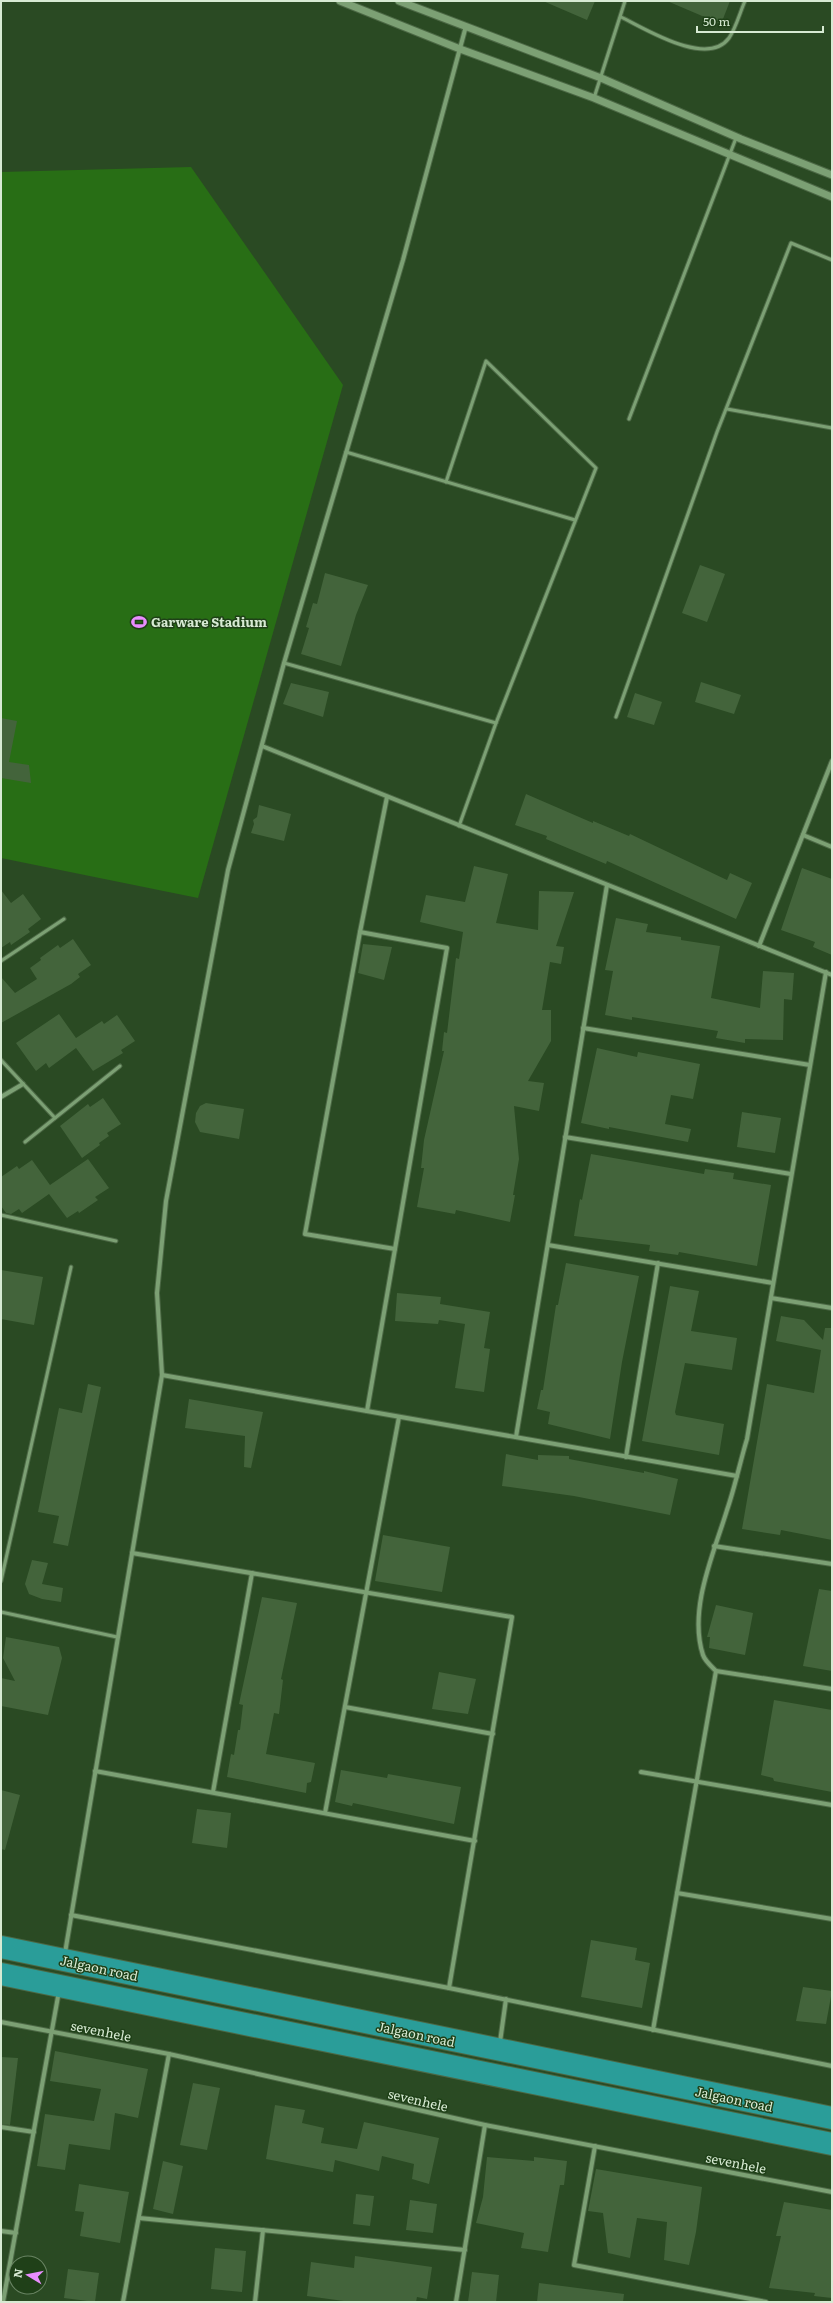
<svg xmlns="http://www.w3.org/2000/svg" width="833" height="2303" viewBox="0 0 833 2303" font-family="Literata,serif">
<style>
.green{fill:#286e15}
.building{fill:#43643b}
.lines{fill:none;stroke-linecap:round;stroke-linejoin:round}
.service-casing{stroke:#4c6845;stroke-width:5}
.minor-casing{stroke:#4c6845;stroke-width:6}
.tertiary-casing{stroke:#4c6845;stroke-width:9}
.trunk-casing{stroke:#4c6845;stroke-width:24}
.service{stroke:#7ca074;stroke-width:3}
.minor{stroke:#7ca074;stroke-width:4}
.tertiary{stroke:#7ca074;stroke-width:7}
.trunk{stroke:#2a9d99;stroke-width:22}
.labels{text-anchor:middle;stroke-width:3;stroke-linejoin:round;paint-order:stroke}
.poi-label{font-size:13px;font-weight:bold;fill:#d7ead3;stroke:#1f4018;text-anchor:start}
.street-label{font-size:13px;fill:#d7ead3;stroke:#1f4018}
</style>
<rect width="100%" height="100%" fill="#2a4a23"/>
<polygon class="green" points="191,167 343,385 198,898 1,858 1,172"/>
<g class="building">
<polygon points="543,1 595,1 587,20"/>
<polygon points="667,1 730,1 721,24"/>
<polygon points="700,565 725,574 707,622 682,613"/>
<polygon points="325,573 368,585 356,615 341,666 301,654 309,628 306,627 313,603 317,604"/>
<polygon points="701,682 741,695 734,714 695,702"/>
<polygon points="291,683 329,692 323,717 283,704"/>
<polygon points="635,693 662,702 654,725 627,717"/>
<polygon points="1,718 17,721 9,762 29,765 31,783 1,778"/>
<polygon points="526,794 593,823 593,821 629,836 630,834 727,880 730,873 752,883 736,919 607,861 606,864 546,839 547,836 515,825"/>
<polygon points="259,805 291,814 284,841 251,833 254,824 253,820 257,817"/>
<polygon points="474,866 508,874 496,923 538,930 539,891 574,892 556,946 564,947 561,964 550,962 542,1010 551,1010 551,1041 528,1081 544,1083 539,1111 514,1106 519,1159 513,1195 515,1195 510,1222 456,1210 455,1214 417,1207 424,1168 421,1168 424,1140 444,1051 442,1051 444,1032 447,1033 456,958 459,959 463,932 420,922 426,895 465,902"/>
<polygon points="802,868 832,879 832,955 813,947 815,942 781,930"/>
<polygon points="1,890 11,903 23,894 41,919 28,929 30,932 11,945 10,942 1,948"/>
<polygon points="616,918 648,924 646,932 681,937 681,940 720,946 711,998 760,1008 763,971 794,973 792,1000 784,999 783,1040 745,1039 745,1043 716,1038 718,1031 632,1017 632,1020 605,1015 613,971 605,970"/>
<polygon points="73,939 91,965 78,974 80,977 71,984 1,1023 1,977 15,993 37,979 30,968 41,960 40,958 58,945 60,948"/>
<polygon points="363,944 392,947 384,980 358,973"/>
<polygon points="59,1014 76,1038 102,1021 104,1024 117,1015 135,1041 121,1050 123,1053 93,1071 76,1048 49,1068 46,1063 36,1071 16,1043"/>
<polygon points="597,1048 637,1057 638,1052 700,1064 693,1099 671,1095 665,1124 691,1129 688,1142 609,1127 609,1129 581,1123"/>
<polygon points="103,1098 121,1124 107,1133 109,1136 99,1143 100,1145 82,1158 60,1126 88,1104 90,1107"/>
<polygon points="206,1103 244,1109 239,1139 200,1132 195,1122 196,1113 200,1106"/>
<polygon points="742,1112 781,1118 775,1153 737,1147"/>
<polygon points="591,1154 704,1174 705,1169 734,1173 733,1179 771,1185 757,1266 679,1252 678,1255 649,1251 650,1245 574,1236 580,1199 582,1200"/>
<polygon points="88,1159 109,1188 95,1197 98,1200 79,1213 78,1211 67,1218 49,1194 22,1213 19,1209 11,1214 6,1213 1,1206 1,1177 17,1166 19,1169 32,1160 50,1185"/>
<polygon points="566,1263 639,1276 622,1362 610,1439 548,1424 550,1412 537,1409 541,1390 543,1390 556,1305 558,1305"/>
<polygon points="1,1270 43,1277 34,1325 1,1319"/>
<polygon points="670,1286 699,1291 691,1331 737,1338 732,1370 685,1363 675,1412 676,1415 724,1424 719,1455 642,1441"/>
<polygon points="397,1293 441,1297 440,1304 490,1312 484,1348 490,1349 484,1392 455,1388 465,1324 439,1320 438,1324 395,1321"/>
<polygon points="781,1316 804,1320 823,1340 825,1328 832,1328 832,1540 781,1530 780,1535 742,1529 767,1384 814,1393 821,1350 776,1341"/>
<polygon points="88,1384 101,1387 68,1546 53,1543 59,1516 38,1512 59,1408 82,1413"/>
<polygon points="189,1399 263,1412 251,1468 244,1467 245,1436 185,1428"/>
<polygon points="506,1454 538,1460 538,1455 569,1456 569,1459 644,1473 644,1471 678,1479 670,1515 574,1496 502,1486"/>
<polygon points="383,1535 450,1547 442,1592 375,1581"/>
<polygon points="32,1560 48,1563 42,1584 63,1588 61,1602 42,1599 29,1594 25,1584"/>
<polygon points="819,1589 832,1591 832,1671 803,1666"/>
<polygon points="262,1597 297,1603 281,1679 283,1680 279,1714 274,1713 266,1754 315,1763 311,1782 307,1783 306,1793 227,1777 231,1754 234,1755 238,1730 240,1730 243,1705 239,1704"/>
<polygon points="716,1605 753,1613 745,1655 709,1648 710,1637 707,1637"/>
<polygon points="6,1637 59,1647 62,1658 48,1715 1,1706 1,1678 15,1681 3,1658"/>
<polygon points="439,1672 476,1679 468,1714 432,1709"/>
<polygon points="774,1700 832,1710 832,1792 774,1781 773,1778 761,1775"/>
<polygon points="341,1770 387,1778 388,1774 461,1787 454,1824 353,1803 352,1806 335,1802"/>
<polygon points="1,1790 20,1795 5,1850 1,1849"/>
<polygon points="197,1809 231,1813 227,1848 192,1843"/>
<polygon points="591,1940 637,1948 635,1960 650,1963 642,2008 581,1997"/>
<polygon points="803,1987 832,1991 826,2024 796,2021"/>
<polygon points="55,2051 148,2069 138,2118 115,2113 110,2150 69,2144 65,2170 37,2166 45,2114 94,2121 101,2089 50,2081"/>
<polygon points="1,2057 18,2058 10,2125 1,2124"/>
<polygon points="193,2083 220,2088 207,2150 180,2145"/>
<polygon points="275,2105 305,2110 302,2123 324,2128 321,2143 357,2149 364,2122 439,2138 429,2184 412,2179 414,2164 382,2156 379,2171 335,2160 333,2172 266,2159"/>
<polygon points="487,2157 534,2161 534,2157 567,2161 564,2185 560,2185 548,2252 521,2248 524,2233 476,2223 483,2197"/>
<polygon points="163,2161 183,2166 173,2214 153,2209"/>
<polygon points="596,2169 702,2187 696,2232 689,2265 664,2260 667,2222 637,2218 630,2258 608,2253 603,2213 588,2211"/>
<polygon points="79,2184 129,2192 120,2243 80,2236 84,2212 75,2211"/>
<polygon points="356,2194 374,2196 370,2226 353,2224"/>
<polygon points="410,2200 437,2204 433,2233 406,2230"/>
<polygon points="784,2202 832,2210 832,2298 814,2296 815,2293 769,2288 781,2236 776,2236"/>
<polygon points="215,2248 246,2251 242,2292 211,2289"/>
<polygon points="355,2256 432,2267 427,2299 417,2297 416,2302 351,2302 307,2296 311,2262 354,2268"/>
<polygon points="68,2269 99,2273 95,2302 64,2298"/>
<polygon points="472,2272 499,2275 496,2302 468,2302"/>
<polygon points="539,2283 624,2294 623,2302 537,2302"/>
</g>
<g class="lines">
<defs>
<g id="service">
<path d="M621 17C644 28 707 68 729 38 736 28 740 12 745 1"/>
<polyline points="594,98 625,1"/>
<polyline points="727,409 832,428"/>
<polyline points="629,419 736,138"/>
<polyline points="346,452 575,520"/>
<polyline points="446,482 486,361 596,468 496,723 459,826"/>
<polyline points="284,663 496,723"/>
<polyline points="616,717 717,432 791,243 832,260"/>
<polyline points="1,961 64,919"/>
<polyline points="1,1060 55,1118"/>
<polyline points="25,1142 120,1066"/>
<polyline points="1,1215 116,1241"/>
<polyline points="1,1581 71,1267"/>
<polyline points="1,1612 117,1637"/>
</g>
<g id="minor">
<polyline points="262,746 832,975"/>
<polyline points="387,797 360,932 305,1234 395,1249"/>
<polyline points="803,835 832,847"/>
<polyline points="360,932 447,948 367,1411"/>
<polyline points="759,946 832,761"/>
<polyline points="583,1028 810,1065"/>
<polyline points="1,1097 23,1084"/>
<polyline points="565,1137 791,1174"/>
<polyline points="548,1245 773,1283"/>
<polyline points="771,1298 832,1308"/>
<polyline points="162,1375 737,1476"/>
<polyline points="516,1437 607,885"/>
<polyline points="626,1457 658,1263"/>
<polyline points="714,1546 832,1564"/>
<polyline points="132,1553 512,1617 449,1988"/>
<polyline points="716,1671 832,1689"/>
<polyline points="345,1707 493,1734"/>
<polyline points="95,1771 475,1841"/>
<polyline points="641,1772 832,1805"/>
<polyline points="213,1792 252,1573"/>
<polyline points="325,1813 399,1417"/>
<polyline points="677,1893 832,1919"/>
<polyline points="71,1915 449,1988 832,2066"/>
<polyline points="65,1953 162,1375 157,1293 166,1201 228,870 284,663 403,260 466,26"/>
<polyline points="1,2022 169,2054 485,2125 832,2192"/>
<path d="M653 2030 716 1671C712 1667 705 1661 703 1655 688 1609 714 1553 727 1510 735 1487 740 1462 747 1439L826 972"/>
<polyline points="500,2042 506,1999"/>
<polyline points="1,2127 34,2132"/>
<polyline points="595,2146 574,2265 766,2302"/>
<polyline points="139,2218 465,2250"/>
<polyline points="1,2231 16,2233"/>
<polyline points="3,2302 59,1991"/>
<polyline points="123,2302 169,2054"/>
<polyline points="255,2302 263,2230"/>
<polyline points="456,2302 485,2125"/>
</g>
<g id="tertiary">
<polyline points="340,1 460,49 594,98 832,197"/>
<polyline points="399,1 601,78 741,139 832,175"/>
</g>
<g id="trunk">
<polyline points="1,1947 832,2118"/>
<polyline points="1,1974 832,2144"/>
</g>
</defs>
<use href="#service" class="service-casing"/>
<use href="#minor" class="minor-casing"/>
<use href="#tertiary" class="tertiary-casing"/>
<use href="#trunk" class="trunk-casing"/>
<use href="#service" class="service"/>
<use href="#minor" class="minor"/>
<use href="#tertiary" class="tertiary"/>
<use href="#trunk" class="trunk"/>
</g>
<defs>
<symbol id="stadium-bare" viewBox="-9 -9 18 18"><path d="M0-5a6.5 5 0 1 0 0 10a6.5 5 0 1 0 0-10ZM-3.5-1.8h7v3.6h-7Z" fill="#e98dfe" stroke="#1f4018" stroke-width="2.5" paint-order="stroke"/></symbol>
</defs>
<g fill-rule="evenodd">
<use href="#stadium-bare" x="128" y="611" width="22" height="22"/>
</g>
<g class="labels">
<g class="poi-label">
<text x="151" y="627">Garware Stadium</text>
</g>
<g class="street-label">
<text transform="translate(99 1968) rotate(12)" y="5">Jalgaon road</text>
<text transform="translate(101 2031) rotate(11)" y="5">sevenhele</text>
<text transform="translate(416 2034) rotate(12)" y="5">Jalgaon road</text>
<text transform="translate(734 2099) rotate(12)" y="5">Jalgaon road</text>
<text transform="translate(418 2100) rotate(13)" y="5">sevenhele</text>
<text transform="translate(736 2163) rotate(11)" y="5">sevenhele</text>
</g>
</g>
<rect width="833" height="2303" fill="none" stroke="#d7ead3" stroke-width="4"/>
<g transform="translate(28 2275) rotate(280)"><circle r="19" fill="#1f4018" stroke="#698463"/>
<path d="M0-3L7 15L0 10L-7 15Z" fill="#e98dfe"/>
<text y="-6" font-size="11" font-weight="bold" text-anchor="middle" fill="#d7ead3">N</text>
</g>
<path d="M697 26v6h126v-6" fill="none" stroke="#d7ead3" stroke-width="2"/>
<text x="703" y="26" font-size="12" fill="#d7ead3" stroke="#1f4018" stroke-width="3" paint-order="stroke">50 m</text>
</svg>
